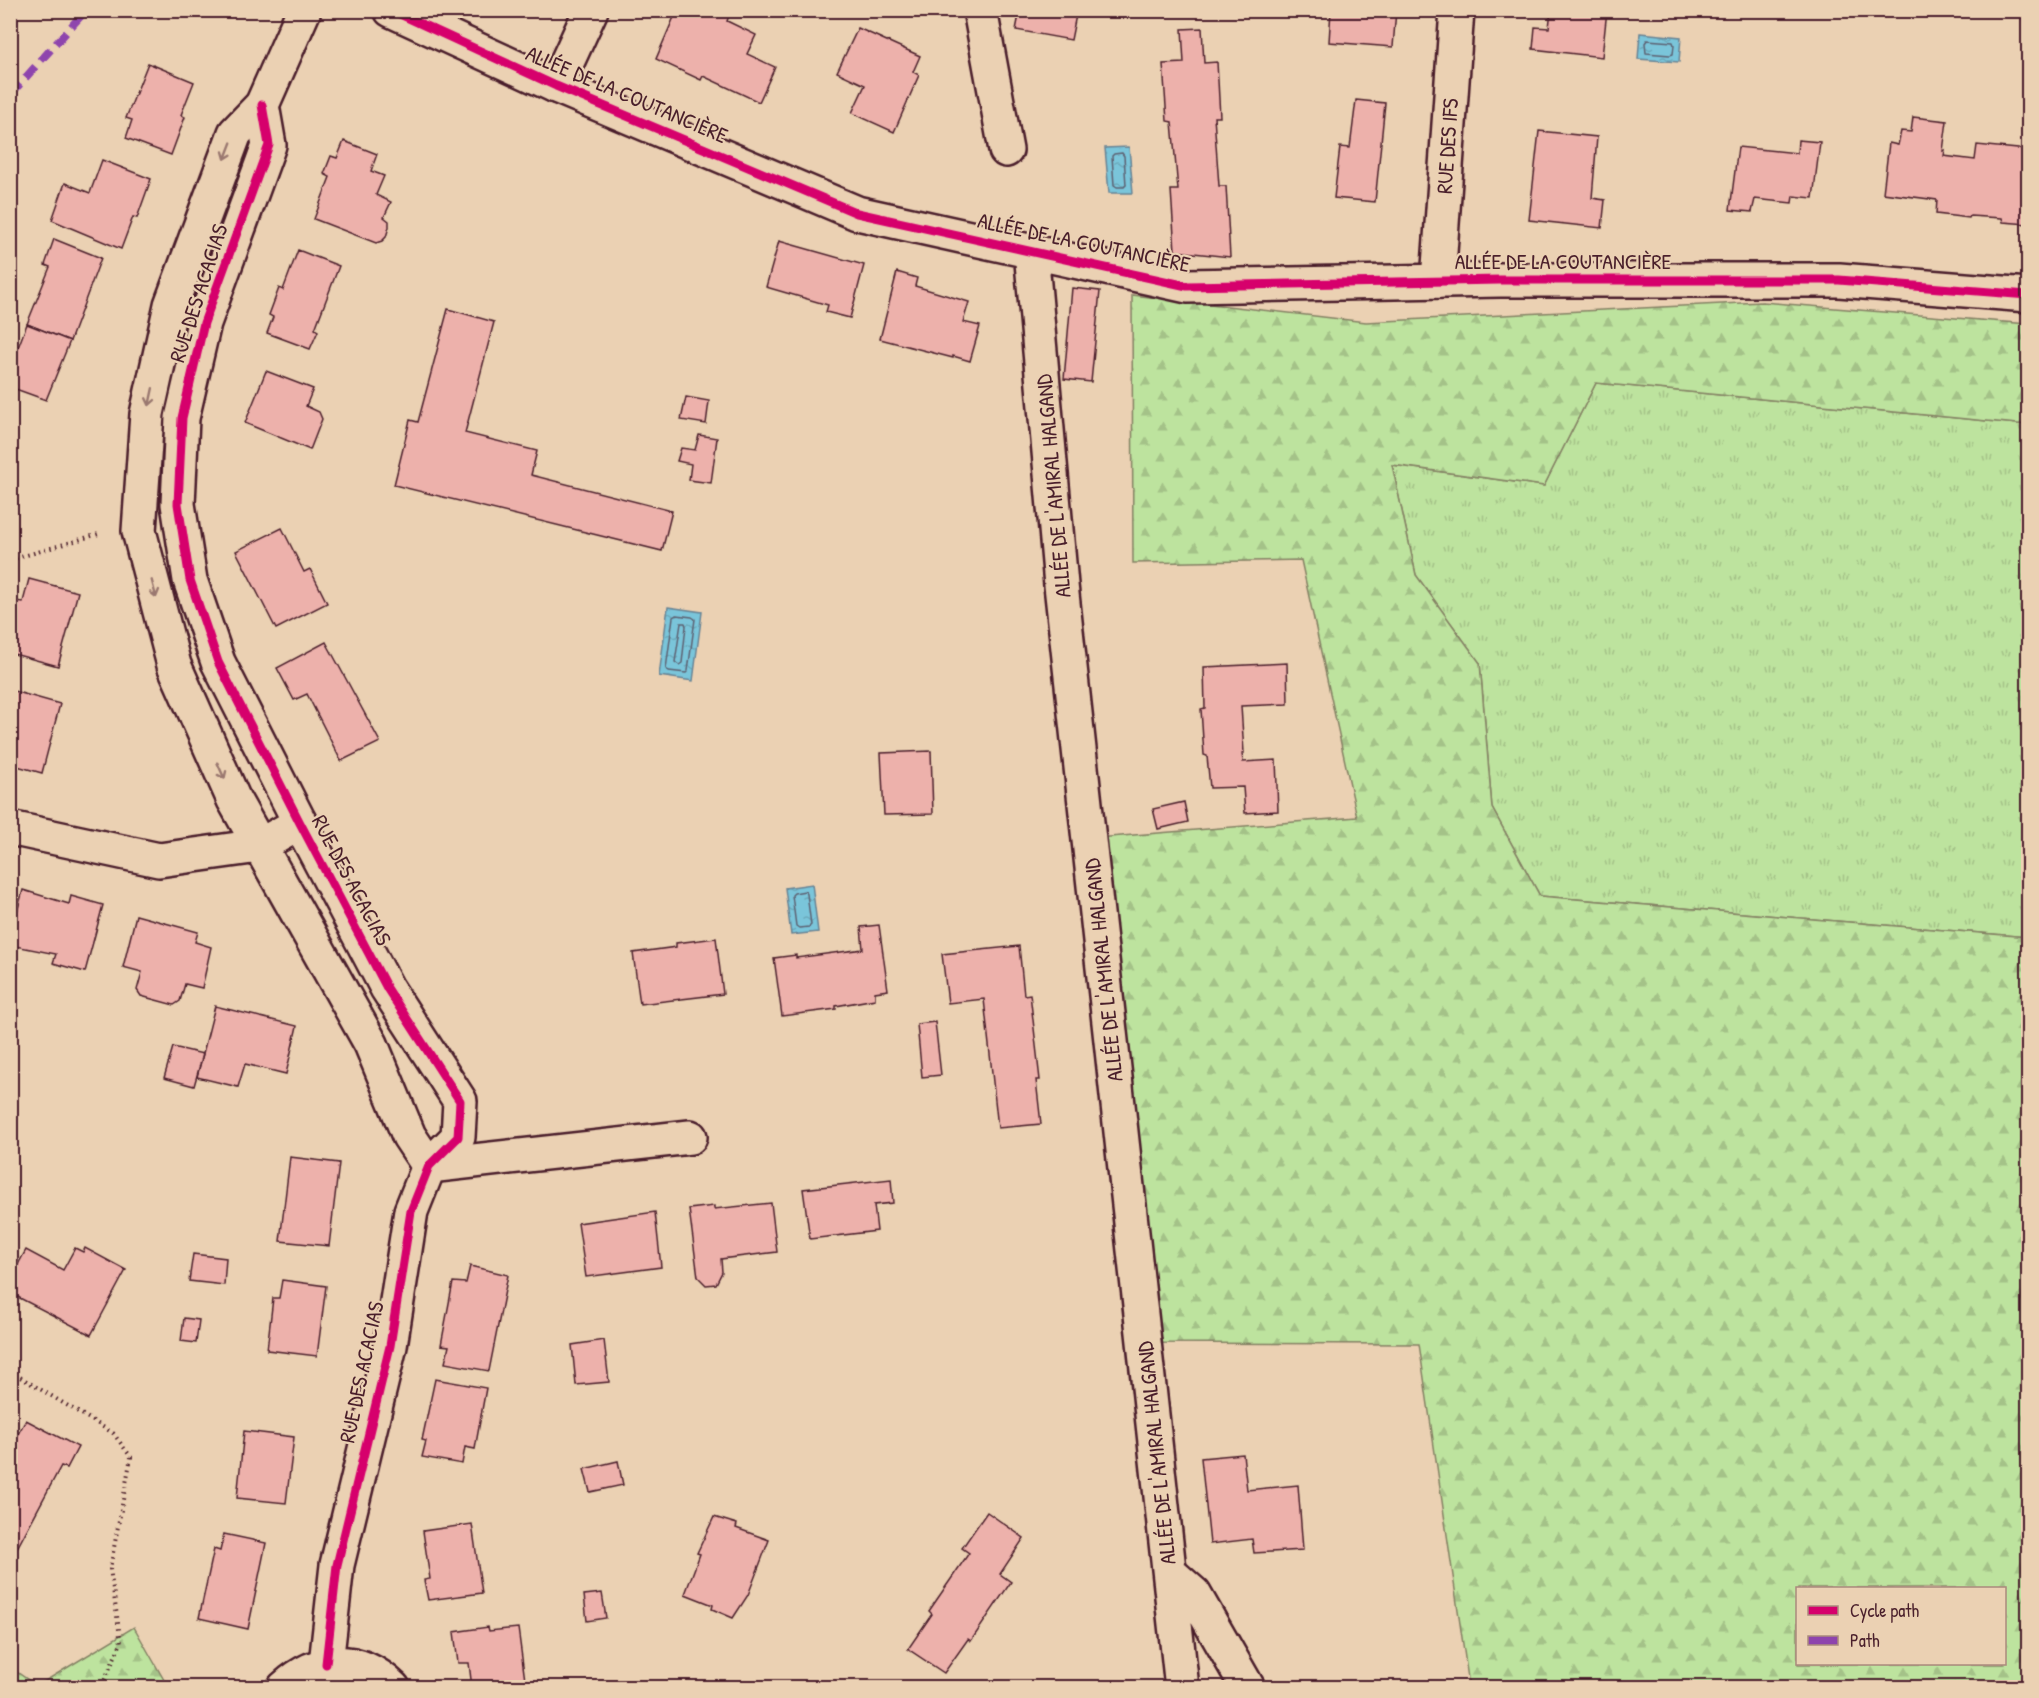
<svg xmlns="http://www.w3.org/2000/svg" width="2039" height="1698" viewBox="0 0 2039 1698" font-family="'Patrick Hand',sans-serif">
<style>
.grass{fill:url(#grass-tufts);stroke:#848164;stroke-width:1.5}
.forest{fill:url(#forest-firs);stroke:#848164;stroke-width:1.5;fill-rule:evenodd}
.water{fill:url(#water-ripples);stroke:#678394;stroke-width:1.5}
.lines{fill:none;stroke-linecap:round;stroke-linejoin:round}
.shore{stroke:#5d6171;stroke-width:1.5}
.building{fill:#edb1ab;stroke:#4a1f2b;stroke-width:1.5}
.minor-casing{stroke:#4a1f2b;stroke-width:38}
.path{stroke:#4a1f2b;stroke-width:4;stroke-dasharray:1.5 4.5;stroke-linecap:butt}
.minor{stroke:#ebd1b3;stroke-width:33}
.quiet{stroke:#8e44ad;stroke-width:8;stroke-dasharray:15 8;stroke-linecap:butt}
.cycleway-casing{stroke:#ebd1b3;stroke-width:13}
.cycleway{stroke:#d6006c;stroke-width:9}
.oneway{stroke:#9a786f}
.labels{text-anchor:middle;stroke-width:4.5;stroke-linejoin:round;paint-order:stroke}
.street-label{font-size:22px;fill:#4a1f2b;stroke:#ebd1b3}
</style>
<defs>
<pattern id="grass-tufts" width="24" height="20" patternUnits="userSpaceOnUse" patternTransform="scale(1.5)"><rect width="24" height="20" fill="#bde39e"/><path d="M3 7l-1-3M5 7V3M7 7l1-3M15 17l-1-3M17 17v-4M19 17l1-3" fill="none" stroke="#a4c288"/></pattern>
<pattern id="forest-firs" width="22" height="20" patternUnits="userSpaceOnUse" patternTransform="scale(1.5)"><rect width="22" height="20" fill="#bde39e"/><path d="M5 1l3.5 6h-7zM16 11l3.5 6h-7z" fill="#a4c288"/></pattern>
<pattern id="water-ripples" width="26" height="14" patternUnits="userSpaceOnUse" patternTransform="scale(1.5)"><rect width="26" height="14" fill="#7ac5da"/><path d="M2 4q2-2 4 0t4 0M15 11q2-2 4 0t4 0" fill="none" stroke="#6ba9bb"/></pattern>
</defs>
<rect width="100%" height="100%" fill="#ebd1b3"/>
<filter id="ink" filterUnits="userSpaceOnUse"><feTurbulence type="fractalNoise" baseFrequency=".0167" numOctaves="2"/><feDisplacementMap in="SourceGraphic" scale="12" xChannelSelector="R" yChannelSelector="G"/><feConvolveMatrix kernelMatrix="1 2 1 2 8 2 1 2 1" color-interpolation-filters="sRGB"/></filter>
<g filter="url(#ink)">
<polygon class="grass" points="1596,383 2028,425 2028,937 1540,896 1492,808 1480,663 1416,575 1392,465 1544,486"/>
<g class="forest">
<path d="M1132 295 1366 322 1762 302 2028 324V425L1596 383 1544 486 1392 465 1416 575 1480 663 1492 808 1540 896 2028 937V1687L1517 1688 1469 1685 1419 1344 1133 1343 1085 839 1357 817 1301 560 1133 563ZM1798 1588H2004V1664H1798Z"/>
<polygon points="134,1627 168,1687 11,1687 11,1668 37,1686"/>
</g>
<g class="water">
<polygon points="1640,33 1681,37 1679,62 1638,59"/>
<polygon points="1129,147 1133,193 1109,193 1105,148"/>
<polygon points="668,607 702,612 693,681 659,676"/>
<polygon points="812,884 818,932 791,935 785,888"/>
</g>
<g class="lines">
<g class="shore">
<polygon points="1647,40 1673,42 1674,45 1673,54 1670,55 1646,53 1645,43"/>
<polygon points="1122,153 1124,156 1126,185 1124,187 1117,187 1114,185 1112,156 1114,154"/>
<polygon points="676,615 692,617 695,619 688,671 686,673 669,671 666,669 673,617"/>
<polygon points="681,623 685,623 686,626 682,663 679,665 675,662"/>
<polygon points="805,891 807,894 811,925 809,927 799,928 796,926 792,895 794,893"/>
</g>
</g>
<g class="building">
<polygon points="677,10 731,10 727,21 756,35 747,54 775,67 759,102 703,76 701,80 656,59"/>
<polygon points="1020,10 1077,10 1071,40 1016,30"/>
<polygon points="1331,10 1396,10 1393,47 1329,42"/>
<polygon points="1551,10 1607,10 1602,57 1533,49 1535,27 1549,28"/>
<polygon points="858,28 920,56 913,72 919,75 894,132 852,113 865,85 837,72"/>
<polygon points="1202,28 1204,63 1217,62 1220,117 1214,117 1219,186 1226,186 1230,257 1175,251 1171,190 1178,190 1172,122 1167,121 1163,64 1184,63 1182,29"/>
<polygon points="148,63 194,82 181,115 185,117 171,155 126,138 132,120 126,118"/>
<polygon points="1356,100 1385,103 1375,202 1334,198 1340,147 1350,148"/>
<polygon points="1913,117 1947,121 1943,151 1945,150 1944,156 1975,160 1977,145 2028,150 2028,224 2003,222 2002,218 1970,216 1969,218 1936,214 1937,200 1883,193 1889,143 1898,145 1901,131 1911,132"/>
<polygon points="1539,131 1597,137 1592,198 1605,200 1602,228 1529,220"/>
<polygon points="1798,140 1820,142 1813,198 1793,196 1792,203 1755,199 1752,212 1730,210 1738,147 1797,153"/>
<polygon points="344,141 377,154 371,171 384,176 376,195 391,202 384,217 389,221 389,227 386,237 382,241 376,243 314,219 330,177 324,174 331,156 337,158"/>
<polygon points="102,160 151,179 137,218 133,217 121,249 52,220 65,183 90,193"/>
<polygon points="54,239 101,258 70,341 27,324 50,267 45,265"/>
<polygon points="779,241 864,265 850,318 826,312 828,305 766,287"/>
<polygon points="298,250 339,266 315,329 318,331 310,349 267,333 273,317 269,315 279,288 283,290"/>
<polygon points="897,272 917,278 915,286 969,302 963,322 980,326 970,361 953,356 953,358 880,339"/>
<polygon points="1072,288 1100,291 1091,382 1064,379"/>
<polygon points="448,309 494,322 465,433 537,451 531,475 672,511 662,551 394,485 410,420 418,422"/>
<polygon points="27,324 70,341 46,400 10,387 10,345 17,348 19,345"/>
<polygon points="266,371 313,389 306,406 319,412 322,419 310,450 245,423"/>
<polygon points="686,397 709,401 706,424 681,420"/>
<polygon points="699,435 717,438 711,483 689,480 691,464 677,461 681,448 695,450"/>
<polygon points="282,528 304,572 310,569 327,603 276,629 236,551"/>
<polygon points="29,579 78,592 58,666 10,653 10,620 15,601 23,602"/>
<polygon points="326,642 380,742 341,761 307,694 294,700 277,668"/>
<polygon points="1287,663 1288,704 1241,706 1244,753 1242,753 1243,762 1276,760 1278,811 1245,813 1243,787 1210,788 1207,756 1204,755 1201,709 1205,708 1204,667"/>
<polygon points="10,690 60,704 42,773 10,764"/>
<polygon points="931,751 933,814 884,815 881,753"/>
<polygon points="1184,802 1188,822 1158,829 1153,809"/>
<polygon points="23,890 69,904 71,896 103,905 85,972 53,963 56,954 10,945 10,938"/>
<polygon points="136,915 198,932 195,942 211,947 202,988 185,984 180,1001 174,1005 141,996 137,990 142,972 123,967"/>
<polygon points="879,925 888,990 875,992 875,999 836,1006 836,1009 782,1016 774,958 796,955 796,958 863,949 861,927"/>
<polygon points="716,938 723,994 640,1004 633,953 676,947 676,943"/>
<polygon points="1019,946 1024,995 1030,994 1040,1080 1036,1080 1041,1124 998,1128 984,999 948,1003 942,954"/>
<polygon points="215,1006 297,1026 286,1074 245,1064 238,1087 197,1077"/>
<polygon points="935,1022 941,1075 922,1077 917,1024"/>
<polygon points="173,1047 203,1054 194,1086 164,1078"/>
<polygon points="290,1157 339,1163 329,1246 280,1241"/>
<polygon points="891,1179 893,1203 874,1205 877,1231 810,1239 803,1189"/>
<polygon points="771,1203 777,1252 721,1259 722,1272 716,1284 706,1285 698,1277 689,1209 714,1206 714,1209"/>
<polygon points="655,1212 661,1267 586,1277 578,1223"/>
<polygon points="75,1248 83,1252 85,1248 126,1270 91,1335 10,1293 10,1279 26,1250 63,1270"/>
<polygon points="193,1254 226,1258 224,1285 189,1281"/>
<polygon points="470,1266 508,1275 489,1371 445,1363 449,1346 441,1345 453,1282 466,1283"/>
<polygon points="282,1280 326,1286 317,1356 267,1350 273,1298 279,1298"/>
<polygon points="184,1318 199,1320 196,1343 181,1341"/>
<polygon points="604,1340 609,1382 576,1385 572,1345"/>
<polygon points="435,1379 486,1388 475,1449 465,1447 462,1464 422,1457 426,1441 422,1440"/>
<polygon points="26,1420 78,1447 67,1468 61,1466 16,1550 10,1547 10,1448"/>
<polygon points="244,1431 294,1437 286,1503 237,1498"/>
<polygon points="1243,1454 1247,1490 1298,1485 1303,1550 1254,1553 1252,1539 1210,1544 1201,1458"/>
<polygon points="618,1461 623,1485 590,1492 584,1469"/>
<polygon points="987,1512 1024,1538 1000,1574 1011,1582 971,1641 968,1639 944,1673 908,1649 932,1614 929,1611 969,1553 962,1548"/>
<polygon points="714,1517 737,1524 736,1528 769,1540 748,1595 733,1618 712,1609 713,1605 685,1594 700,1554 697,1553"/>
<polygon points="472,1524 482,1593 428,1600 424,1580 430,1579 423,1531"/>
<polygon points="224,1534 266,1543 248,1629 199,1618 214,1549 220,1551"/>
<polygon points="602,1593 606,1618 587,1621 584,1595"/>
<polygon points="488,1627 489,1631 518,1628 526,1688 472,1688 469,1663 458,1663 454,1632"/>
</g>
<g class="lines">
<defs>
<g id="minor">
<polyline points="304,10 262,105 235,133 171,305 147,414 139,531 174,665 234,800 371,1044 409,1136 429,1166"/>
<polyline points="391,10 556,86 857,213 1187,286 1500,280 1839,280 2028,295"/>
<polyline points="980,10 1006,150"/>
<polyline points="556,86 591,10"/>
<polyline points="262,105 269,145 204,323 182,418 178,504 190,580 218,662 300,823 387,988 460,1101 458,1137 429,1166 411,1211 390,1346 337,1565 326,1664"/>
<polyline points="1031,251 1061,585 1182,1688"/>
<polyline points="1438,281 1457,10"/>
<polyline points="10,828 159,860 259,846 300,823"/>
<polyline points="429,1166 690,1137"/>
<polyline points="1170,1573 1194,1594 1248,1688"/>
<path d="M284 1688C318 1656 359 1655 393 1688"/>
</g>
</defs>
<use href="#minor" class="minor-casing"/>
<g class="path">
<polyline points="10,560 102,533"/>
<polyline points="10,1371 113,1433 131,1457 110,1569 121,1643 101,1688"/>
</g>
<use href="#minor" class="minor"/>
<g class="quiet">
<polyline points="2022,10 2028,24"/>
<polyline points="10,95 86,10"/>
</g>
<defs>
<g id="cycleway">
<polyline points="391,10 556,86 857,213 1187,286 1500,280 1839,280 2028,295"/>
<polyline points="262,105 269,145 204,323 182,418 178,504 190,580 218,662 300,823 387,988 460,1101 458,1137 429,1166 411,1211 390,1346 337,1565 326,1664"/>
</g>
</defs>
<use href="#cycleway" class="cycleway-casing"/>
<use href="#cycleway" class="cycleway"/>
</g>
<defs><path id="oneway-shaft" d="M-6 0H5M1.5-3L5.5 0L1.5 3" fill="none" stroke-width="1.6" stroke-linecap="round" stroke-linejoin="round" transform="scale(1.5)"/></defs>
<g class="oneway">
<use href="#oneway-shaft" transform="translate(228 151) rotate(111)"/>
<use href="#oneway-shaft" transform="translate(151 397) rotate(102)"/>
<use href="#oneway-shaft" transform="translate(154 589) rotate(75)"/>
<use href="#oneway-shaft" transform="translate(221 771) rotate(66)"/>
</g>
</g>
<g class="labels">
<g class="street-label">
<text transform="translate(627 94) rotate(23)" y="8">ALLÉE DE LA COUTANCIÈRE</text>
<text transform="translate(1447 146) rotate(-86)" y="8">RUE DES IFS</text>
<text transform="translate(1084 242) rotate(12)" y="8">ALLÉE DE LA COUTANCIÈRE</text>
<text x="1563" y="269">ALLÉE DE LA COUTANCIÈRE</text>
<text transform="translate(198 293) rotate(-72)" y="8">RUE DES ACACIAS</text>
<text transform="translate(1053 486) rotate(-95)" y="8">ALLÉE DE L'AMIRAL HALGAND</text>
<text transform="translate(352 880) rotate(62)" y="8">RUE DES ACACIAS</text>
<text transform="translate(1103 970) rotate(-96)" y="8">ALLÉE DE L'AMIRAL HALGAND</text>
<text transform="translate(361 1372) rotate(-78)" y="8">RUE DES ACACIAS</text>
<text transform="translate(1156 1453) rotate(-96)" y="8">ALLÉE DE L'AMIRAL HALGAND</text>
</g>
</g>
<rect width="2039" height="1698" fill="none" stroke="#ebd1b3" stroke-width="36"/>
<rect x="18" y="18" width="2003" height="1662" fill="none" stroke="#4a1f2b" stroke-width="2" filter="url(#ink)"/>
<rect x="1796" y="1587" width="210" height="78" fill="#ebd1b3" stroke="#ab8a7d" stroke-width="1.5"/>
<rect x="1808" y="1606" width="30" height="9" fill="#d6006c" stroke="#ab8a7d" stroke-width="1.5"/>
<text x="1850" y="1617" font-size="18" fill="#4a1f2b">Cycle path</text>
<rect x="1808" y="1636" width="30" height="9" fill="#8e44ad" stroke="#ab8a7d" stroke-width="1.5"/>
<text x="1850" y="1647" font-size="18" fill="#4a1f2b">Path</text>
</svg>
